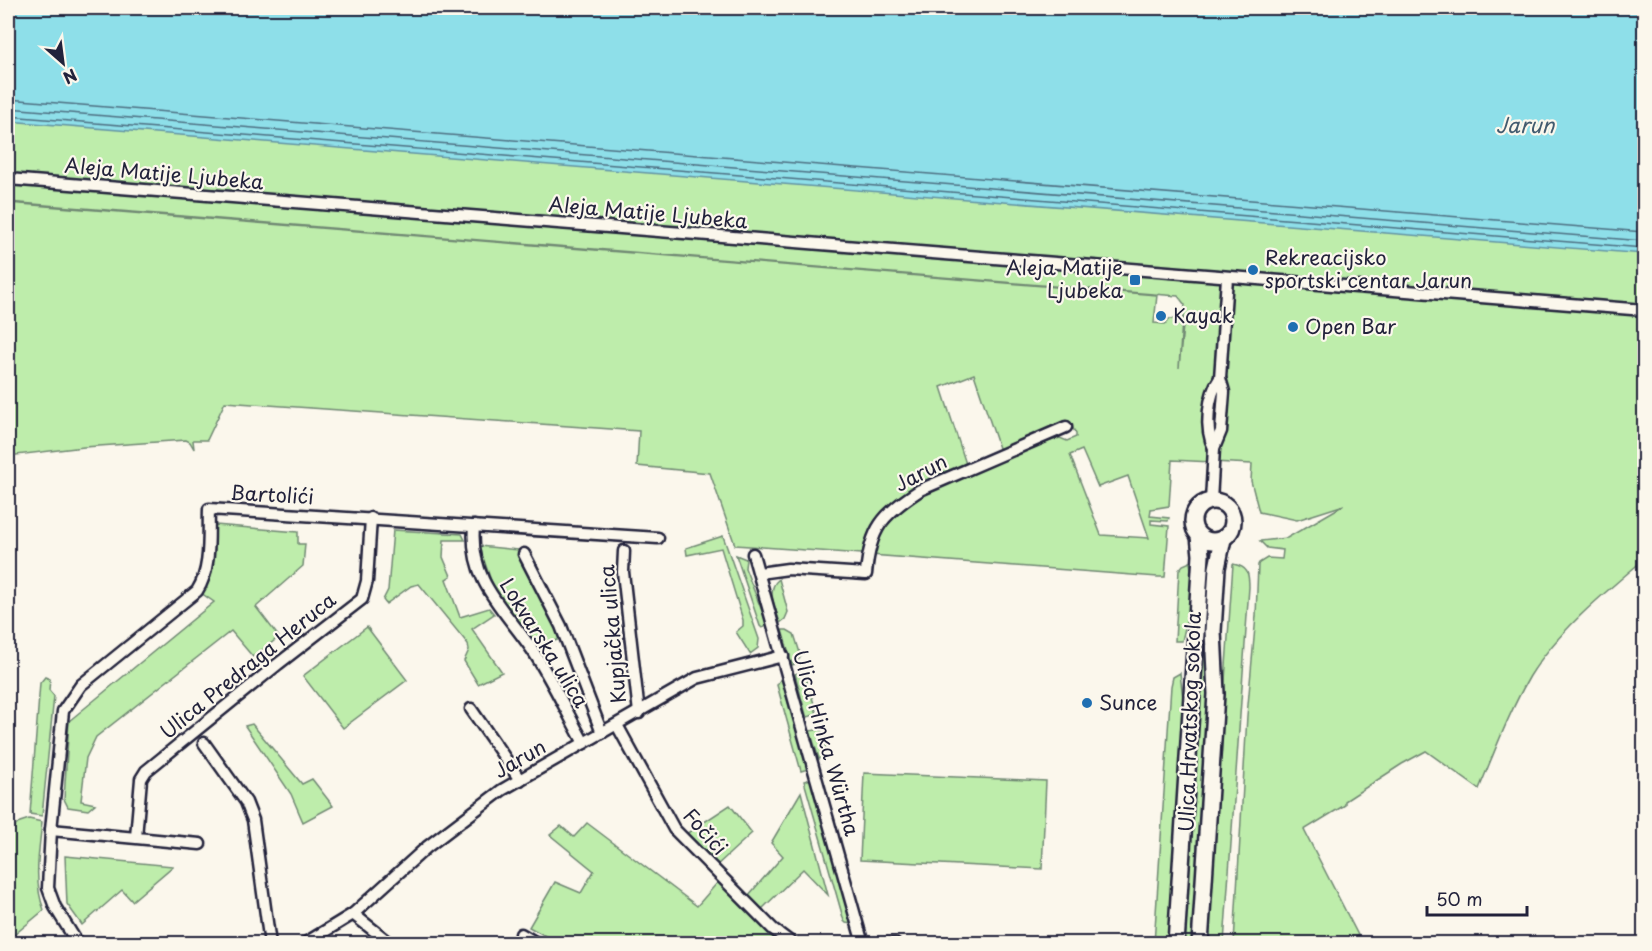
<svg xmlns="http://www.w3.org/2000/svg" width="1652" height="951" viewBox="0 0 1652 951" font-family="'Playpen Sans',sans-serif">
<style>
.green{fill:#beedab;stroke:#708873;stroke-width:1.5;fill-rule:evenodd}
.water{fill:#8edfe9;stroke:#6393a3;stroke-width:1.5}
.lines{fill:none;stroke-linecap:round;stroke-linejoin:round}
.shore{stroke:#4d6e81;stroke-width:1.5}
.street-casing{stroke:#22223b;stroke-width:15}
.secondary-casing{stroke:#22223b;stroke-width:20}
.street{stroke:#fbf7ec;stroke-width:10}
.secondary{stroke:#fbf7ec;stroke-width:15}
.poi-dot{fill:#1f6fb2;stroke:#fbf7ec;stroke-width:2}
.labels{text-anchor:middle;stroke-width:4.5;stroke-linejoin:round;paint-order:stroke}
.street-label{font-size:20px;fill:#22223b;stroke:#fbf7ec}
.poi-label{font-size:20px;fill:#22223b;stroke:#fbf7ec;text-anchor:start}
.water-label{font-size:21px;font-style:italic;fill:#425b6f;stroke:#fbf7ec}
</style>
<rect width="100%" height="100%" fill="#fbf7ec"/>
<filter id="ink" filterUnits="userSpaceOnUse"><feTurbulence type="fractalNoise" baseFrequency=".0167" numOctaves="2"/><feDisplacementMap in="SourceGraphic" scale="12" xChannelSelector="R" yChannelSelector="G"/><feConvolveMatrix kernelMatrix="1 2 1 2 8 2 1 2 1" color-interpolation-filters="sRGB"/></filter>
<g filter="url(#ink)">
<g class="green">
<path d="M8 8H1644V563L1642 561C1603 594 1557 632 1530 676 1509 712 1495 751 1479 789L1426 751 1402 764 1345 801V805L1304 830 1362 943H1234L1247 716 1256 616 1258 565 1259 563 1267 558 1282 559 1283 550 1267 548 1260 541 1287 538 1344 505 1297 520 1259 512 1251 481 1252 464 1172 460 1169 506 1151 509 1150 516 1169 518 1168 521 1151 520V524L1169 526 1165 577H1158L871 555C883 521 901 505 933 488L1047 442 1060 438 1067 441 1076 437V434L1069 421 1000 451 974 374 941 387 966 464 919 487 874 526 867 536 862 554 735 545 710 473 637 466 639 431 225 402 207 440H193L194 449 190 442 186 440 84 447 8 456V203L1157 295 1154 323 1166 324 1168 319H1182L1179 368 1185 305 1178 296 8 202ZM1082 450 1098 487 1128 476 1149 538 1101 535 1070 455Z"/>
<polygon points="215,525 298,532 298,544 305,544 303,566 256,607 279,637 253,657 231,631 96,737 86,758 81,801 95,804 88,810 68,807 64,799 69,721 214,602 201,593 211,577"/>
<polygon points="393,530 462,534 465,540 444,540 443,557 451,576 446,579 460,617 489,608 494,614 472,629 502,672 478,684 464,661 469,650 468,644 419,584 411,586 386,604 383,600 388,590"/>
<polygon points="723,536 759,639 758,648 750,654 736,632 743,626 743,620 721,548 687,555 686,548"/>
<polygon points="479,546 529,551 520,556 562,638 537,649 504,607 494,589"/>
<polygon points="736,555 746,559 745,568 768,626 762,628 760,626"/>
<path d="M1190 562C1195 589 1188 615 1182 641H1175L1179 570 1183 565Z"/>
<polygon points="1208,564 1212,564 1210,681 1192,943 1182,944"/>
<path d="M1233 564C1248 567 1249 573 1249 587L1224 943 1207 944Z"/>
<path d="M779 579 788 612 785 619 780 623C776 608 765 590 779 579Z"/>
<polygon points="367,627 407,680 343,728 303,676"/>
<polygon points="782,630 787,630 794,634 801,656 795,664 792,665"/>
<polygon points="798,673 806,677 817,714 808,717 806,715 795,674"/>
<polygon points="1180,673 1184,707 1183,731 1169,933 1163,943 1154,944 1171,686 1173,677"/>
<polygon points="45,677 50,679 49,690 54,696 42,816 30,814 40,683"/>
<polygon points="781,678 808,769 801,771 777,685"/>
<polygon points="252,724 302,784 312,779 333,806 303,822 291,794 245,726"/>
<polygon points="821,729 828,756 819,759 810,731"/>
<polygon points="864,773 1046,781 1042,869 860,860"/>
<polygon points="811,779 852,924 846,923 844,921 804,781"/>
<polygon points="801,792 828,895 803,869 762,909 748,896 783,856 771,843"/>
<polygon points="730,805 752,833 716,866 686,834"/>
<path d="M29 819 42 822C39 851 33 882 44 910L8 940V833L20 822Z"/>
<polygon points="587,823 697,906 718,882 782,943 558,943 529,927 555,882 581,893 594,871 550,835 561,826 574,837"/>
<polygon points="65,856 173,866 132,901 122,890 82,925 67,904"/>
</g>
<polygon class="water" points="8,8 1644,8 1644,254 8,121"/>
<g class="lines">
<g class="shore">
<polyline points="8,99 1644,232"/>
<polyline points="8,108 1644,241"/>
<polyline points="8,116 1644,248"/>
</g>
<defs>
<g id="street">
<polyline points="8,179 1644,310"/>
<path d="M1214 448C1204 428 1208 395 1220 378"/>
<polyline points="1211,501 1214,448 1221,431 1224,392 1220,378 1227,278"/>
<path d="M474 526C469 582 504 608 533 651 552 680 567 713 584 743"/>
<polyline points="624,551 623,572 639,713"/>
<polyline points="524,554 561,626 602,733"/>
<polyline points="753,554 863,944"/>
<path d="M759 573 788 569 866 574C870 528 882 515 920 490L1066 427"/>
<polyline points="471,709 520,780"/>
<polyline points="617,725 674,829 773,929 793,944"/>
<polyline points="204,743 246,802 253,820 270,944"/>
<polyline points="51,830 200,844"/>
<polyline points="136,837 141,779 146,771 278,664 362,599 367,581 371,518"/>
<polyline points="353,914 391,944"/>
<polyline points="521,934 538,944"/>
<path d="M78 944 55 907 48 888 51 830 63 711 81 685 197 591C212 568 208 535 209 509L658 538"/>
<polyline points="304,944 353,914 427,847 502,790 697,678 783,656"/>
<polyline points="885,944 895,944"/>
</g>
<g id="secondary">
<circle cx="1213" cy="521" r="20"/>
<polyline points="1176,944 1201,555 1199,536"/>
<polyline points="1200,944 1216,694 1213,631 1217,568 1223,539"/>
</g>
</defs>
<use href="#street" class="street-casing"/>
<use href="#secondary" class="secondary-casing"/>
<use href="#street" class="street"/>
<use href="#secondary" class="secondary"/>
</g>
</g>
<g class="poi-dot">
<circle cx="1253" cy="270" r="6"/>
<rect x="1129" y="274" width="12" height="12" rx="3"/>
<circle cx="1161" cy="316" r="6"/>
<circle cx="1293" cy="327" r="6"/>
<circle cx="1087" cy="703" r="6"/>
</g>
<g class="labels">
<g class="street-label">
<text transform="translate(164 174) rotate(5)" y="7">Aleja Matije Ljubeka</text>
<text transform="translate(648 213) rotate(5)" y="7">Aleja Matije Ljubeka</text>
<text transform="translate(921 473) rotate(-28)" y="7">Jarun</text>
<text transform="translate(272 495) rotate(3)" y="7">Bartolići</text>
<text transform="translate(613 634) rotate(-95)" y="7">Kupjačka ulica</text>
<text transform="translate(544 643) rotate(58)" y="7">Lokvarska ulica</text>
<text transform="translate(248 666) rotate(-39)" y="7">Ulica Predraga Heruca</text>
<text transform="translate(1190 722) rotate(-88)" y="7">Ulica Hrvatskog sokola</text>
<text transform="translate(826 743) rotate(74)" y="7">Ulica Hinka Würtha</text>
<text transform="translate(520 759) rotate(-30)" y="7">Jarun</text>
<text transform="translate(705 832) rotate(48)" y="7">Fočići</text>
</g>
<g class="poi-label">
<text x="1265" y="265">Rekreacijsko<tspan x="1265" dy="23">sportski centar Jarun</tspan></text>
<text x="1123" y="275" text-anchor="end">Aleja Matije<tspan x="1123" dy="23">Ljubeka</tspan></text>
<text x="1173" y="323">Kayak</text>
<text x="1305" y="334">Open Bar</text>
<text x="1099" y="710">Sunce</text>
</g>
<g class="water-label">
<text x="1525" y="133">Jarun</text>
</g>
</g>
<rect width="1652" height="951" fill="none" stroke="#fbf7ec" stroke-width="30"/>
<rect x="15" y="15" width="1622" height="921" fill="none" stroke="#22223b" stroke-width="2" filter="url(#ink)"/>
<g transform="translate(63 63) rotate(152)" stroke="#fbf7ec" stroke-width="4.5" paint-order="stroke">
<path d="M0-4.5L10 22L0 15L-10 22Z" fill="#22223b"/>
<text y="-9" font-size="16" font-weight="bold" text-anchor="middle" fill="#22223b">N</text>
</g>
<path d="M1427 906v9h100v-9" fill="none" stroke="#22223b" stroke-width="3"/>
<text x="1436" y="906" font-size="18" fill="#22223b" stroke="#fbf7ec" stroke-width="4.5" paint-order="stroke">50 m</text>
</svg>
